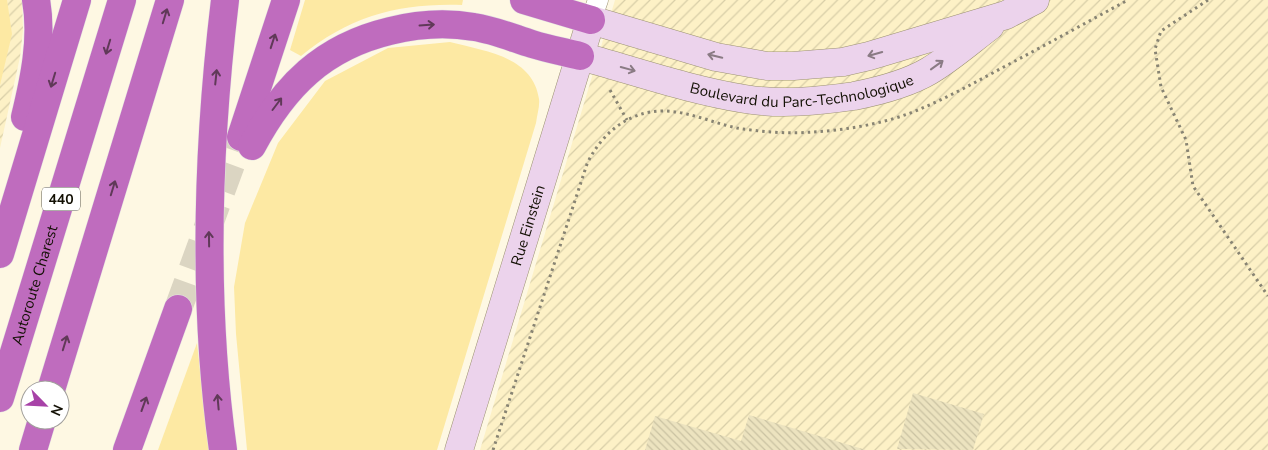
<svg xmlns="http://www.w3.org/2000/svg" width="1268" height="450" viewBox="0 0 1268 450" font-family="'Nunito Sans',sans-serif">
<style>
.industrial{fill:url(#industrial-furrows)}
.green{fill:#fde9a3}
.building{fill:url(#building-back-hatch)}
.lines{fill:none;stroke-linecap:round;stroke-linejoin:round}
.highway-tunnel{stroke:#dbd5c2;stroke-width:28;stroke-dasharray:28 14;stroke-linecap:butt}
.street-casing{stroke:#9c9372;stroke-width:21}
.secondary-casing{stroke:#9c9372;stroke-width:29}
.highway-casing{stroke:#e3e2e1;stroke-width:29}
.path{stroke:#888473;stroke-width:3;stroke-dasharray:2.5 4;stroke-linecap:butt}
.street{stroke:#fff;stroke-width:20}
.secondary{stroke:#ecd3ec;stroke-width:28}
.highway{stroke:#bf6cbe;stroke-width:28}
.oneway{stroke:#603958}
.oneway2{stroke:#8a7b84}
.labels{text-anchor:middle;stroke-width:4;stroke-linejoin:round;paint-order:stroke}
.shield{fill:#fff;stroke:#5a584f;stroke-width:1}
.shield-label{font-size:14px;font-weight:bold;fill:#131004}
.street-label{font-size:15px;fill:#131004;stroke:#fff}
</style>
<defs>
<pattern id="industrial-furrows" width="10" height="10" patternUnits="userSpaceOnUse" patternTransform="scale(1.25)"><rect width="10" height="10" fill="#fdf1c6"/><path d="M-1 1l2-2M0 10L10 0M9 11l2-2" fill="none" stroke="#d8cea8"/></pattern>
<pattern id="building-back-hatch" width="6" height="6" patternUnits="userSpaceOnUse" patternTransform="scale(1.25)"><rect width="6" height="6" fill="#ece3bf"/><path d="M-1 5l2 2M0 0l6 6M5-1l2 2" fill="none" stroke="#cac2a2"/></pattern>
</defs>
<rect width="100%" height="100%" fill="#fef8e3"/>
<g class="industrial">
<polygon points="0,0 22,0 23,30 20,57 0,148"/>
<polygon points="615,0 1268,0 1268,450 480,450"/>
</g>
<g class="green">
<polygon points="0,0 7,0 12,34 0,85"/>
<path d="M305 0H463L462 5C399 3 350 16 301 56L290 50Z"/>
<path d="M450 42C484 51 533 56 539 99 540 106 537 115 536 123L437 450H247L236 334 234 287 245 223 278 143 325 81 388 48Z"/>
<polygon points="197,343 209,450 158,450"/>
</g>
<g class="building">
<polygon points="913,393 984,414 973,450 897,449"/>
<polygon points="749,415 866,450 645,450 655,416 741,441"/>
</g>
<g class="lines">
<polyline class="highway-tunnel" points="178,309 241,137"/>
<defs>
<polyline id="street" points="591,20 598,0"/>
<g id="secondary">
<path id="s1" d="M580 56C635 71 689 90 745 99 781 105 819 101 854 96 879 91 907 84 929 71 951 58 970 41 990 26"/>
<path id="s2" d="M459 450 591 20 716 57 767 66H793L843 62 869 56 1006 15 1035 0"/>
</g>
<g id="highway">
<polyline points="524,0 591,20"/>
<path d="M25 117C34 80 43 38 36 0"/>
<polyline points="241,137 286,0"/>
<path d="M252 146C284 86 323 47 390 31 418 24 446 22 474 27 494 30 513 38 532 44 548 49 564 52 580 56"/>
<polyline points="0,254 77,0"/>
<polyline points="51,390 170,0"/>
<path id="s3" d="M0 398 122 0"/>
<polyline points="33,450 42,420"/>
<polyline points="127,450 178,309"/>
<path d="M223 450C202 300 207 150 225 0"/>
</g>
</defs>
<use href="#street" class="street-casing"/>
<use href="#secondary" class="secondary-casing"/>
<use href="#highway" class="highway-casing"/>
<g class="path">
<polyline points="1208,0 1161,31 1155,49 1161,87 1186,140 1193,186 1268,296"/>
<polyline points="610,90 627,120"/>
<path d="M493 450 587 164C601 134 628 111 663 111 688 111 713 123 737 128 761 132 789 134 813 132 846 130 882 124 913 112 948 98 981 79 1015 61 1053 41 1091 20 1128 0"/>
</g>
<use href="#street" class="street"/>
<use href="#secondary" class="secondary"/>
<use href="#highway" class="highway"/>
</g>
<defs><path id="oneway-shaft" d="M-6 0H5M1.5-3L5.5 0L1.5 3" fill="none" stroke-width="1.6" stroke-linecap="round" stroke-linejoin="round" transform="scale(1.25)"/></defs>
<g class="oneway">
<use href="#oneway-shaft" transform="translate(165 16) rotate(-73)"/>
<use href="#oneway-shaft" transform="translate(427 25) rotate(-4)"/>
<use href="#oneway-shaft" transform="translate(273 41) rotate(-72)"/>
<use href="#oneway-shaft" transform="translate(108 47) rotate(107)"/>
<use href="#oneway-shaft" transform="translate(216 77) rotate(-84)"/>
<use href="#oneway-shaft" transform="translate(53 80) rotate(107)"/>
<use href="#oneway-shaft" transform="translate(277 104) rotate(-53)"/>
<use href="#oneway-shaft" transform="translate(113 188) rotate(-73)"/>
<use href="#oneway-shaft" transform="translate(209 239) rotate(-91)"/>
<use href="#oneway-shaft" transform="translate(65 343) rotate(-73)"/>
<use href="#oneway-shaft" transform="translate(218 402) rotate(-95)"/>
<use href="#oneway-shaft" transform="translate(144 404) rotate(-70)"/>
</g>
<g class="oneway2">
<use href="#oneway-shaft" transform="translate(875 54) rotate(164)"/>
<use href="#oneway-shaft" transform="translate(715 56) rotate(-166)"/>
<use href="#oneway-shaft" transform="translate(937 65) rotate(-36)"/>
<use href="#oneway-shaft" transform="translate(628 69) rotate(15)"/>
</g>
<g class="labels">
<rect class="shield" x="42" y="187.5" width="38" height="23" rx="4"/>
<g class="shield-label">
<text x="61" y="204">440</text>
</g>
<g class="street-label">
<text dy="5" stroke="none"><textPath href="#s1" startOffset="228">Boulevard du Parc-Technologique</textPath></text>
<text dy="5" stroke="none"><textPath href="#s2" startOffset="235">Rue Einstein</textPath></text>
<text dy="5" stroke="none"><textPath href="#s3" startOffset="118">Autoroute Charest</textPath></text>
</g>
</g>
<g transform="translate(45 405) rotate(114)"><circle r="24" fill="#ffffff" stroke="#a19f9b"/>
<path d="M0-4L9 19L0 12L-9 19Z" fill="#a742a7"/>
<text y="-8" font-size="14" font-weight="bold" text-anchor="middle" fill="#131004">N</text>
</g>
</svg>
